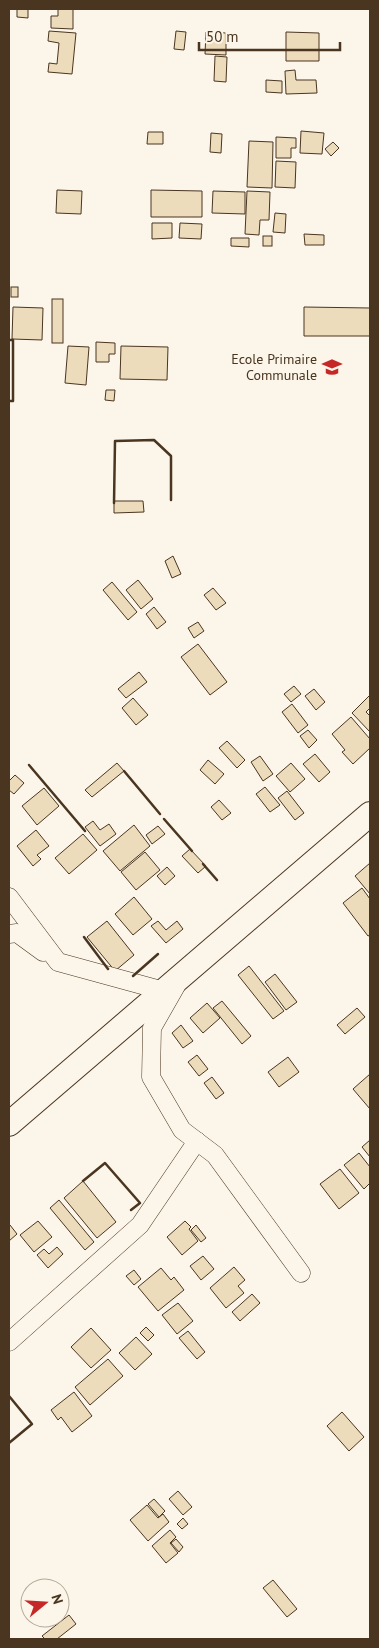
<svg xmlns="http://www.w3.org/2000/svg" width="379" height="1648" viewBox="0 0 379 1648" font-family="'PT Sans',sans-serif">
<style>
.building{fill:#ecdcbc;stroke:#4a3520}
.lines{fill:none;stroke-linecap:round;stroke-linejoin:round}
.street-casing{stroke:#4a3520;stroke-width:19}
.secondary-casing{stroke:#4a3520;stroke-width:26}
.street{stroke:#fbf6e9;stroke-width:18}
.secondary{stroke:#fbf6e9;stroke-width:24}
.wall{stroke:#4a3520;stroke-width:2.5}
.labels{text-anchor:middle;stroke-width:4;stroke-linejoin:round;paint-order:stroke}
.poi-label{font-size:14px;fill:#4a3520;stroke:#fbf6e9;text-anchor:end}
</style>
<rect width="100%" height="100%" fill="#fbf6e9"/>
<g class="building">
<polygon points="17,9 28,9 28,18 17,17"/>
<polygon points="58,9 73,9 73,29 51,28 51,16 58,16"/>
<polygon points="49,31 76,33 72,74 48,72 49,63 57,64 59,43 48,41"/>
<polygon points="176,31 186,32 184,50 174,49"/>
<polygon points="206,32 226,33 226,55 205,54"/>
<polygon points="286,32 319,33 319,61 286,61"/>
<polygon points="215,56 227,57 226,82 214,81"/>
<polygon points="295,70 296,80 316,80 317,93 286,94 285,71"/>
<polygon points="266,80 282,81 282,93 266,92"/>
<polygon points="301,131 324,133 322,154 300,153"/>
<polygon points="148,132 163,132 163,144 147,144"/>
<polygon points="211,133 222,134 221,153 210,152"/>
<polygon points="276,137 296,138 296,148 291,148 291,158 276,158"/>
<polygon points="249,141 273,142 272,188 247,187"/>
<polygon points="333,142 339,148 331,156 325,149"/>
<polygon points="276,161 296,162 295,188 275,187"/>
<polygon points="57,190 82,191 81,214 56,213"/>
<polygon points="151,190 202,191 202,217 151,217"/>
<polygon points="213,191 245,192 245,214 212,213"/>
<polygon points="247,191 270,192 269,220 260,220 259,235 245,234"/>
<polygon points="275,213 286,214 285,233 273,232"/>
<polygon points="152,223 172,223 172,238 152,239"/>
<polygon points="180,223 202,224 201,239 179,238"/>
<polygon points="304,234 324,235 324,245 305,245"/>
<rect x="263" y="236" width="9" height="10"/>
<polygon points="231,238 249,238 249,247 231,246"/>
<rect x="11" y="287" width="7" height="10"/>
<rect x="52" y="299" width="11" height="44"/>
<polygon points="13,307 43,308 42,340 12,339"/>
<polygon points="304,307 370,308 370,336 304,336"/>
<polygon points="96,342 115,343 115,354 109,354 109,362 96,362"/>
<polygon points="68,346 89,347 86,385 65,383"/>
<polygon points="121,346 168,347 167,380 120,379"/>
<polygon points="106,390 115,390 114,401 105,400"/>
<polygon points="114,501 143,501 144,512 114,513"/>
<polygon points="173,556 181,574 172,578 165,561"/>
<polygon points="138,580 153,599 141,609 126,590"/>
<polygon points="112,582 137,612 128,620 103,590"/>
<polygon points="213,588 226,603 216,610 204,595"/>
<polygon points="154,607 166,622 157,629 146,614"/>
<polygon points="198,622 204,631 194,638 188,628"/>
<polygon points="198,644 227,682 210,695 181,657"/>
<polygon points="139,672 147,682 126,698 118,689"/>
<polygon points="294,686 301,694 291,702 284,694"/>
<polygon points="314,689 325,702 316,710 305,696"/>
<polygon points="370,695 370,708 366,712 370,716 370,732 352,713"/>
<polygon points="133,698 148,715 136,725 122,708"/>
<polygon points="292,704 308,725 298,733 282,712"/>
<polygon points="351,717 370,739 370,748 353,764 342,752 345,750 332,734"/>
<polygon points="308,730 317,740 309,748 300,736"/>
<polygon points="227,741 245,760 237,768 219,748"/>
<polygon points="315,754 330,772 319,782 303,764"/>
<polygon points="260,756 273,774 263,781 251,762"/>
<polygon points="208,760 224,774 215,784 200,770"/>
<polygon points="117,763 124,771 92,797 85,790"/>
<polygon points="291,763 305,779 290,792 276,776"/>
<polygon points="15,775 24,783 14,794 9,790 9,781"/>
<polygon points="265,787 280,805 270,812 256,794"/>
<polygon points="44,788 59,806 37,825 22,806"/>
<polygon points="287,791 304,813 295,820 278,798"/>
<polygon points="219,800 231,813 222,820 211,807"/>
<polygon points="93,821 100,830 109,824 116,834 100,846 85,827"/>
<polygon points="134,825 150,846 120,871 103,851"/>
<polygon points="158,826 165,834 152,844 146,835"/>
<polygon points="36,830 49,846 37,855 41,859 33,866 17,846"/>
<polygon points="83,834 97,850 69,874 55,858"/>
<polygon points="190,849 206,866 198,873 182,856"/>
<polygon points="145,852 160,870 136,890 121,872"/>
<polygon points="370,863 370,894 355,876"/>
<polygon points="167,867 175,876 165,885 157,876"/>
<polygon points="362,888 370,899 370,935 368,936 343,903"/>
<polygon points="134,897 152,919 133,935 115,914"/>
<polygon points="107,921 134,955 115,971 87,937"/>
<polygon points="158,921 166,930 177,921 183,929 166,943 151,926"/>
<polygon points="249,966 284,1011 273,1019 238,975"/>
<polygon points="275,974 297,1002 286,1010 265,982"/>
<polygon points="222,1001 251,1036 242,1044 213,1008"/>
<polygon points="207,1003 220,1018 203,1033 190,1018"/>
<polygon points="357,1008 365,1017 345,1034 337,1025"/>
<polygon points="181,1025 193,1041 183,1048 172,1033"/>
<polygon points="197,1055 208,1069 199,1076 188,1062"/>
<polygon points="288,1057 299,1072 279,1087 268,1072"/>
<polygon points="370,1074 370,1109 353,1089"/>
<polygon points="212,1077 224,1093 216,1099 204,1083"/>
<polygon points="370,1140 370,1157 362,1147"/>
<polygon points="359,1153 370,1167 370,1183 364,1189 344,1165"/>
<polygon points="340,1169 359,1193 339,1209 320,1184"/>
<polygon points="83,1181 116,1222 97,1238 64,1198"/>
<polygon points="59,1200 94,1242 85,1250 50,1208"/>
<polygon points="38,1221 52,1237 34,1252 20,1235"/>
<polygon points="185,1221 191,1227 189,1229 198,1241 182,1255 167,1237"/>
<polygon points="10,1225 17,1234 9,1241 9,1226"/>
<polygon points="196,1225 206,1238 201,1242 191,1230"/>
<polygon points="57,1247 63,1254 48,1268 37,1255 44,1249 49,1254"/>
<polygon points="203,1256 214,1269 201,1280 190,1266"/>
<polygon points="234,1267 245,1280 238,1286 244,1293 226,1308 210,1288"/>
<polygon points="161,1268 171,1280 174,1277 184,1290 158,1311 138,1287"/>
<polygon points="134,1270 141,1279 134,1285 126,1276"/>
<polygon points="252,1294 260,1303 240,1321 232,1312"/>
<polygon points="178,1303 193,1321 177,1334 162,1315"/>
<polygon points="146,1327 154,1335 148,1341 140,1333"/>
<polygon points="91,1328 111,1350 91,1368 71,1347"/>
<polygon points="188,1331 205,1352 197,1359 179,1338"/>
<polygon points="136,1337 152,1354 135,1370 119,1353"/>
<polygon points="108,1359 123,1376 90,1405 75,1387"/>
<polygon points="74,1392 92,1416 72,1432 61,1417 58,1420 51,1410"/>
<polygon points="342,1412 364,1437 349,1451 327,1426"/>
<polygon points="178,1491 192,1507 183,1515 169,1499"/>
<polygon points="154,1499 165,1511 159,1517 148,1504"/>
<polygon points="147,1505 158,1518 163,1514 169,1522 148,1541 130,1520"/>
<polygon points="183,1518 188,1524 182,1529 177,1524"/>
<polygon points="170,1530 176,1537 170,1543 178,1553 166,1563 152,1546"/>
<polygon points="176,1539 183,1547 179,1552 171,1543"/>
<polygon points="273,1580 297,1609 287,1617 263,1588"/>
<polygon points="69,1615 76,1624 57,1639 45,1639 42,1636"/>
</g>
<g class="lines">
<defs>
<g id="street">
<polyline points="9,897 58,962 164,991"/>
<polyline points="9,934 17,933 43,952"/>
<polyline points="176,986 152,1028 151,1077 182,1130 215,1155 301,1273"/>
<polyline points="9,1342 140,1225 197,1141"/>
</g>
<polyline id="secondary" points="9,1124 370,814"/>
</defs>
<use href="#street" class="street-casing"/>
<use href="#secondary" class="secondary-casing"/>
<use href="#street" class="street"/>
<use href="#secondary" class="secondary"/>
<g class="wall">
<polyline points="9,340 13,340 13,401 9,401"/>
<polyline points="114,503 115,441 154,440 171,456 171,500"/>
<polyline points="29,765 85,831"/>
<polyline points="124,771 160,814"/>
<polyline points="164,819 192,851"/>
<polyline points="203,864 217,880"/>
<polyline points="84,937 108,969"/>
<polyline points="133,976 158,954"/>
<polyline points="83,1181 105,1163 140,1203 131,1210"/>
<polyline points="9,1396 32,1424 9,1443"/>
</g>
</g>
<defs>
<symbol id="school-bare" viewBox="-9 -9 18 18"><path d="M0-5L7-2L0 1L-7-2ZM-4 1L0 2.5L4 1V4Q0 6-4 4Z" fill="#c62828" stroke="#fbf6e9" stroke-width="2.5" paint-order="stroke"/></symbol>
</defs>
<g fill-rule="evenodd">
<use href="#school-bare" x="318" y="353" width="28" height="28"/>
</g>
<g class="labels">
<g class="poi-label">
<text x="317" y="364">Ecole Primaire<tspan x="317" dy="16">Communale</tspan></text>
</g>
</g>
<rect width="379" height="1648" fill="none" stroke="#4a3520" stroke-width="20"/>
<g transform="translate(45 1603) rotate(72)"><circle r="24" fill="#fbf6e9" stroke="#b4a999"/>
<path d="M0-4L9 19L0 12L-9 19Z" fill="#c62828"/>
<text y="-8" font-size="14" font-weight="bold" text-anchor="middle" fill="#4a3520">N</text>
</g>
<path d="M199 42v8h141v-8" fill="none" stroke="#4a3520" stroke-width="2.5"/>
<text x="206" y="42" font-size="15" fill="#4a3520" stroke="#fbf6e9" stroke-width="4" paint-order="stroke">50 m</text>
</svg>
